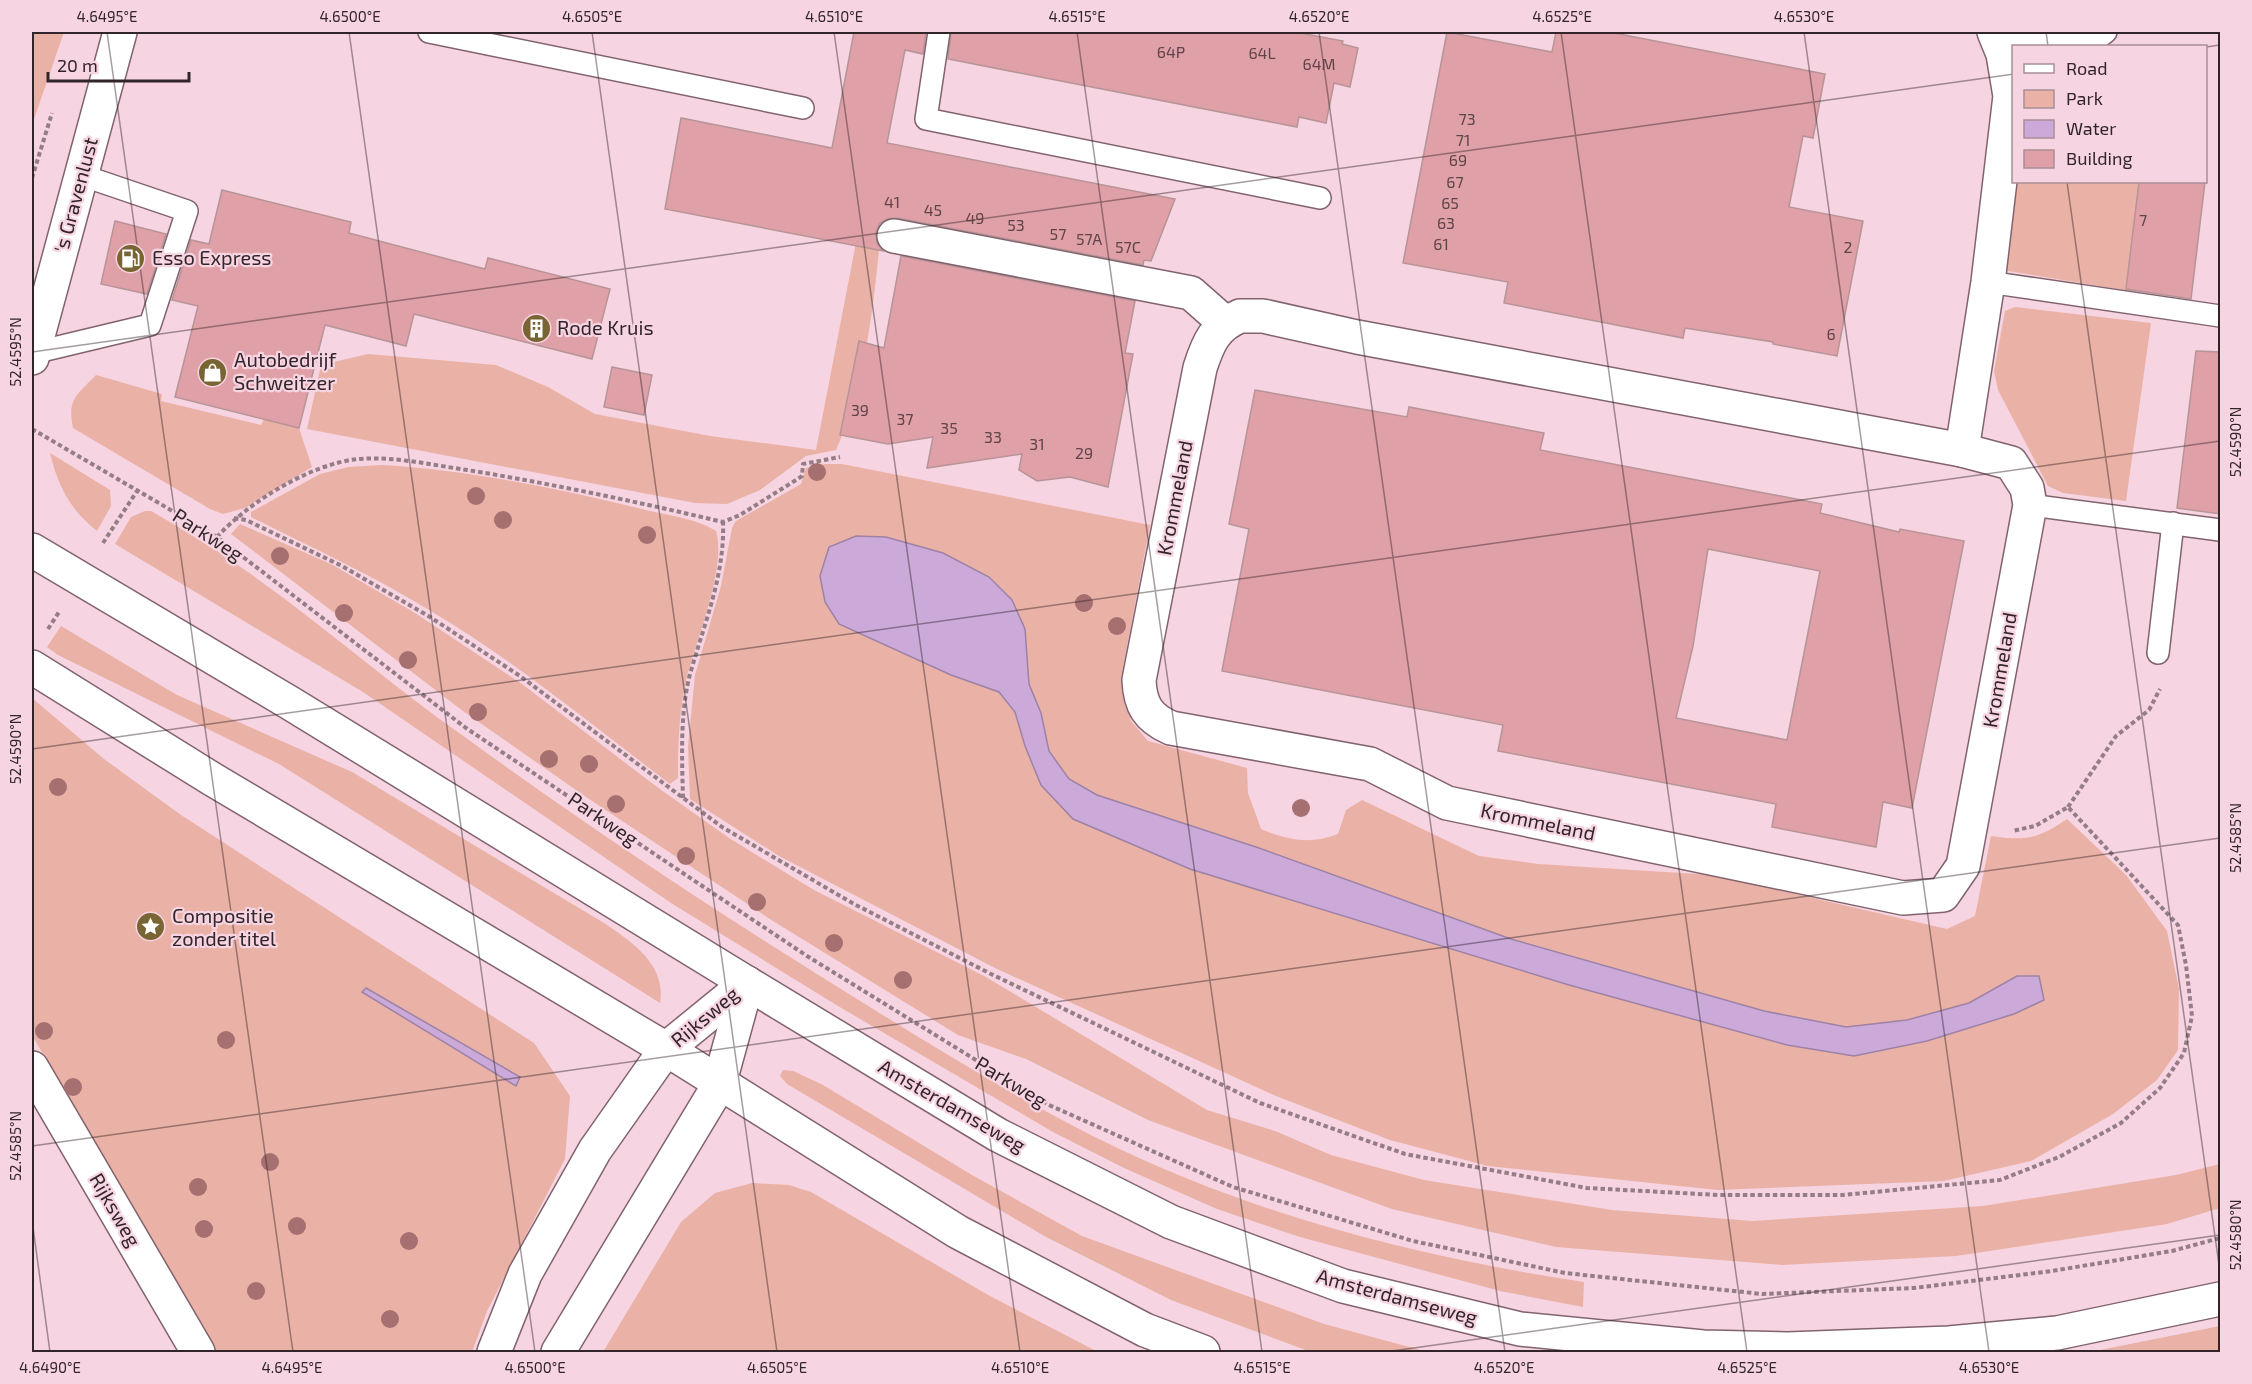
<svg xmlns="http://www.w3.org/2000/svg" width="2252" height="1384" viewBox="0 0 2252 1384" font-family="'Exo 2',sans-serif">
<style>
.green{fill:#eab1a6;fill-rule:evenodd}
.water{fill:#cbaada;stroke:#9d82a5;stroke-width:1.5}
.building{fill:#e0a0a7;stroke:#b79497;stroke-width:1.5;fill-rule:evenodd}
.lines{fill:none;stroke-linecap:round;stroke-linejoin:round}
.lane-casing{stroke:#81636e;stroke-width:24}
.street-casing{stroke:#81636e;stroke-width:36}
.secondary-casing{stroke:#81636e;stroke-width:36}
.primary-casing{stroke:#81636e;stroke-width:36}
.path{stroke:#957d86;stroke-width:4;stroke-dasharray:4.5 3;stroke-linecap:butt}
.lane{stroke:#fff;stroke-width:21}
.street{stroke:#fff;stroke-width:33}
.secondary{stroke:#fff;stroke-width:33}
.primary{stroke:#fff;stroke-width:33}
.tree{fill:#a66f70}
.ticks{fill:none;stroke:#32252a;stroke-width:1.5;stroke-opacity:0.45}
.labels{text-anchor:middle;stroke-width:4.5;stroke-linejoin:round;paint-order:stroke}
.number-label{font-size:16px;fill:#5e4449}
.street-label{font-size:20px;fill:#32252a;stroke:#f6d4e1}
.poi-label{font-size:20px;fill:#32252a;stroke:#f6d4e1;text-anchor:start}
.neatline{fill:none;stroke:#32252a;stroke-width:2}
.ticks-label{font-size:15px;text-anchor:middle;fill:#32252a}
</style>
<rect width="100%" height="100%" fill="#f6d4e1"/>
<g class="green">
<polygon points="32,32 64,32 32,125"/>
<polygon points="2014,182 2150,182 2136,292 2002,270"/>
<path d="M866 191 884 192C877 273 870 376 836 450L806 456 760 490 727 504 695 503 307 429 321 365 368 354 496 365 548 387 595 414 710 436 816 450Z"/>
<polygon points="2015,307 2151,323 2126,501 2063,493 2048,486 1998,390 1994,371 2005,311"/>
<path d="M96 375 162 394 161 401 261 425 264 419 299 428 312 467 245 508 223 514 210 509 73 428C67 399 77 395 96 375Z"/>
<path d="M50 453 110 490 111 506 97 531C70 510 58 486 50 453Z"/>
<path d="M825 464H842L1150 525 1121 678 1131 721 1148 741 1247 768 1248 793 1261 829C1288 840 1310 845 1338 834L1346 810 1362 800 1479 856 1538 864 1713 875 1947 929 1975 916 1991 836C2026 841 2038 839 2067 819L2126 875 2167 931 2179 989 2178 1050 2157 1080 2113 1114 2031 1161 1944 1181 1718 1190 1488 1166 1390 1140 1276 1096 995 968 779 856 690 799 688 747 695 675 721 586 732 528 736 521 801 484 806 468ZM1025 629 1029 684 1041 713 1049 751 1069 779 1097 795 1259 848 1511 939 1764 1011 1846 1027 1907 1020 1969 1003 2017 976H2039L2044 1000 2014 1014 1927 1041 1854 1056 1787 1045 1569 985 1190 869 1073 819 1025 746 1015 712 999 692 951 675Z"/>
<path d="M382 465C472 470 563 490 650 511 671 516 698 519 716 531 727 568 695 642 686 681 679 712 678 746 678 778L670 784C591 724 514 660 429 610 372 575 311 547 251 517V512L320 474 348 467Z"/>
<path d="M145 511H151C182 529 212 547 242 568 319 621 389 684 466 738 595 832 729 920 865 1004 954 1059 1044 1115 1139 1158 1281 1222 1431 1259 1584 1282L1583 1307 1500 1291 1300 1237 1217 1209 1124 1168 1053 1132 838 1006 671 903 363 692 115 544 131 517Z"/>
<polygon points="240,524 331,564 415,613 522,684 657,787 729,838 814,890 986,977 1207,1110 1275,1131 1331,1155 1424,1180 1612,1210 1753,1221 1983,1206 2176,1175 2220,1164 2220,1208 2167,1224 1956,1256 1782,1265 1556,1247 1392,1209 1148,1120 1026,1059 958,1035 773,921 586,797 463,711 231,534"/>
<path d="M61 626 177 695 352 772 604 923C631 941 667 965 660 1003L279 764 58 655 47 647Z"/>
<path d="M32 698 104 759 181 815 534 1043 570 1096 565 1159 487 1311 472 1352H214L32 1035ZM366 988 519 1077 516 1085 362 992Z"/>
<polygon points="783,1070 793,1071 823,1085 972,1175 1082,1236 1324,1324 1428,1352 1311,1352 1171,1300 1046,1237 787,1084 780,1076"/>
<polygon points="752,1183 789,1185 811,1192 990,1296 1098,1352 603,1352 681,1222 715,1193"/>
<polygon points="2220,1326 2220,1352 2090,1352"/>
</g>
<g class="water">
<polygon points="856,536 886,537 943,553 989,577 1012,600 1025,629 1029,684 1041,713 1049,751 1069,779 1097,795 1259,848 1511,939 1764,1011 1846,1027 1907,1020 1969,1003 2017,976 2039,976 2044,1000 2014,1014 1927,1041 1854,1056 1787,1045 1569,985 1190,869 1073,819 1041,785 1025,746 1015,712 999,692 951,675 839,624 825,602 820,576 829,547"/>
<polygon points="366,988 520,1077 516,1086 362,992"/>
</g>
<g class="building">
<polygon points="854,32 926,32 923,54 905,50 887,143 1175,199 1151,261 1144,260 1143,265 897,218 887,219 880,223 876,232 877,243 883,251 665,209 681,118 832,148"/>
<polygon points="951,32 1295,32 1343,41 1342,44 1358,48 1350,87 1334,83 1326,123 1299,117 1297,127 948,59"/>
<polygon points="1447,32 1552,52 1556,32 1609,32 1825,74 1813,138 1803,136 1789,207 1863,221 1837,356 1773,344 1773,342 1685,328 1683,338 1504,303 1508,282 1403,263"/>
<polygon points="2139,182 2205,182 2191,299 2126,289"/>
<polygon points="222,190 351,222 349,233 485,269 488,258 610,289 592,359 414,314 406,346 325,325 299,428 175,397 198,306 172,300 191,240 209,244"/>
<polygon points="115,221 166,234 147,294 101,284"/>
<polygon points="901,256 1135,301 1125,353 1133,354 1108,487 1070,477 1037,481 1019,470 1022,454 927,468 933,437 888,444 840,435 859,341 884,348"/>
<polygon points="2196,351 2220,352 2220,514 2177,508"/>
<polygon points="612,367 652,375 644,415 604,407"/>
<path d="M1255 390 1407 417 1409 407 1544 433 1540 450 1822 504 1820 513 1899 532 1900 529 1964 541 1912 808 1883 802 1876 847 1772 827 1776 804 1498 751 1503 725 1222 671 1249 529 1229 524ZM1708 549 1820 571 1787 740 1676 718 1693 646Z"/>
</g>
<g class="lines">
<defs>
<g id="lane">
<polyline points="429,32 803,108"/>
<polyline points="939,32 926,119 1320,198"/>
<polyline points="1995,33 2093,42 2106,32"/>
<polyline points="1988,282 2220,316"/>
<polyline points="33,353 150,325 187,211 81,175"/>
<polyline points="2030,505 2220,530"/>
<polyline points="2158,653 2173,523"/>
</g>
<g id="street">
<polyline points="894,236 1191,293 1225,323"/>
<path d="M1240 316H1263L1357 337 1962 450 2011 463 2027 488 2030 505 1963 866 1943 895 1903 898 1447 803 1370 764 1171 728C1148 718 1140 705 1139 680L1200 368C1208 343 1215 326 1240 316Z"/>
<polyline points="32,358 120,32"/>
<polyline points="1962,450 1988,282 2010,96 2003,54 1994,32"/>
<polyline points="32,1068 198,1352"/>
</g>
<g id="secondary">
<polyline points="32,550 290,703 747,983"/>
<polyline points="32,667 212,779 666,1049"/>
</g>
<g id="primary">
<polyline points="747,983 998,1135 1171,1222 1343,1286 1520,1329 1703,1347 1788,1349 1949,1343 2057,1333 2220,1299"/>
<polyline points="666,1049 958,1232 1145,1330 1203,1352"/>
<polyline points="494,1352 525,1274 595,1150 666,1049 747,983"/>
<polyline points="558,1352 719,1085 747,983"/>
</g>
</defs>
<use href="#lane" class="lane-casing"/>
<use href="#street" class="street-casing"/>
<use href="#secondary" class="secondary-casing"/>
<use href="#primary" class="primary-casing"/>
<g class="path">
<polyline points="32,178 52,113"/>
<polyline points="32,429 217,537 466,728 807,956 1049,1105 1233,1187 1413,1241 1565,1273 1762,1294 1914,1288 2052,1271 2172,1251 2220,1238"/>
<polyline points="234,518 246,520 342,566 430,617 520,676 722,827 854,904 991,974 1260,1103 1405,1154 1587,1188 1718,1195 1843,1195 2000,1180 2059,1157 2121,1123 2160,1088 2184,1053 2192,1016 2186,965 2178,925 2068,807 2035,826 2012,831"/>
<path d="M217 537C249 502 310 464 358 459 394 456 432 465 467 470 553 484 638 502 723 522L740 515 796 480 802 476 803 464 840 457"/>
<polyline points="103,543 137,491"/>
<polyline points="48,629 59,612"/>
<path d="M683 798C682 760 680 716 689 678 703 626 725 577 723 522"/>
<polyline points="2068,807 2116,736 2149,710 2160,689"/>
</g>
<use href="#lane" class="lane"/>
<use href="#street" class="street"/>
<use href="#secondary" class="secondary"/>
<use href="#primary" class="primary"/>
</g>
<g class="tree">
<circle cx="817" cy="472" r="9"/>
<circle cx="476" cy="496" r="9"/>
<circle cx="503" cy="520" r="9"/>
<circle cx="647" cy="535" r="9"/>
<circle cx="280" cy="556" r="9"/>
<circle cx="1084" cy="603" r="9"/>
<circle cx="344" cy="613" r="9"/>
<circle cx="1117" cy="626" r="9"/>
<circle cx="408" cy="660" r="9"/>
<circle cx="478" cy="712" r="9"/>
<circle cx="549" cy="759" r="9"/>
<circle cx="589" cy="764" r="9"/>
<circle cx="58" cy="787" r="9"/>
<circle cx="616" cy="804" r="9"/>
<circle cx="1301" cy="808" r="9"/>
<circle cx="686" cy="856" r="9"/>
<circle cx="757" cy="902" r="9"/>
<circle cx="834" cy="943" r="9"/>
<circle cx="903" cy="980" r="9"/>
<circle cx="44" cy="1031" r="9"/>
<circle cx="226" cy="1040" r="9"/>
<circle cx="73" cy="1087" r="9"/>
<circle cx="270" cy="1162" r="9"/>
<circle cx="198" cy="1187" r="9"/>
<circle cx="297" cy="1226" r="9"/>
<circle cx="204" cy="1229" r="9"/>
<circle cx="409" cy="1241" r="9"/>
<circle cx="256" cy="1291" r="9"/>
<circle cx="390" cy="1319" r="9"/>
</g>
<path class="ticks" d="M107 32 293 1352M349 32 535 1352M592 32 777 1352M834 32 1020 1352M1077 32 1262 1352M1319 32 1505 1352M1561 32 1747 1352M1804 32 1989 1352M2046 32 2048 46M2206 47 2220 45M2067 182 2220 1272M32 352 2014 74M32 749 2220 441M32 1146 2220 838M32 1220 50 1352M1385 1352 2220 1235"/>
<defs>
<symbol id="fuel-disc" viewBox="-11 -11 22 22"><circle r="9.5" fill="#796433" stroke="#f6d4e1"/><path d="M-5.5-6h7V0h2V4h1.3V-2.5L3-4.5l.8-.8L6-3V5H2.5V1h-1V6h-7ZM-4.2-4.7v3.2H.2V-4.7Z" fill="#fff"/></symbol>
<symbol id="building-disc" viewBox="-11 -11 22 22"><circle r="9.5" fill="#796433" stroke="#f6d4e1"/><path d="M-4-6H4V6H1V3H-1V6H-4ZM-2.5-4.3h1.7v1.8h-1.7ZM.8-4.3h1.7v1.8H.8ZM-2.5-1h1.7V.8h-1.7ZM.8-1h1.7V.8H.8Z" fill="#fff"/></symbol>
<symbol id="shop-disc" viewBox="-11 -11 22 22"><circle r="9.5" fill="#796433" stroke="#f6d4e1"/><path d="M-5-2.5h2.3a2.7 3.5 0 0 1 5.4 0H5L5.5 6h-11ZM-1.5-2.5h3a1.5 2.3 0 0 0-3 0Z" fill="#fff"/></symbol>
<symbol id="sight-disc" viewBox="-11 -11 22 22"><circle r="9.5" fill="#796433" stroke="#f6d4e1"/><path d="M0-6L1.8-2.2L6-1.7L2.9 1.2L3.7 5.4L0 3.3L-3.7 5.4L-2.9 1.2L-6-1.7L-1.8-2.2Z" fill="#fff"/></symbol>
</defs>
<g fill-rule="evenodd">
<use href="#fuel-disc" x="114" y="242" width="33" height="33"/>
<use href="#building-disc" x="520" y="312" width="33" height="33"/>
<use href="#shop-disc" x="196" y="356" width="33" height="33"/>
<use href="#sight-disc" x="134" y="910" width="33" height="33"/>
</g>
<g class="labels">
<g class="number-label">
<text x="1171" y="58">64P</text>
<text x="1262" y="59">64L</text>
<text x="1319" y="70">64M</text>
<text x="1467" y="125">73</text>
<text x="1463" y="146">71</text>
<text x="1458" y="166">69</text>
<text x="1455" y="188">67</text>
<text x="892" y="208">41</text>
<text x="1450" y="209">65</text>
<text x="933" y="216">45</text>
<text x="975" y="224">49</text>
<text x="2143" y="226">7</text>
<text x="1446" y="229">63</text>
<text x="1016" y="231">53</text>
<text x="1058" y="240">57</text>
<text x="1089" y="245">57A</text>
<text x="1441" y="250">61</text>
<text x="1128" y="253">57C</text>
<text x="1848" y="253">2</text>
<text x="1831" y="340">6</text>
<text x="860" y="416">39</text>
<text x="905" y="425">37</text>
<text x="949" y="434">35</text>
<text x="993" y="443">33</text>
<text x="1037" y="450">31</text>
<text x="1084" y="459">29</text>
</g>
<g class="street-label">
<text transform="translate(76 195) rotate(-75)" y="7">'s Gravenlust</text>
<text transform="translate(1175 498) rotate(-79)" y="7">Krommeland</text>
<text transform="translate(208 535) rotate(33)" y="7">Parkweg</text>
<text transform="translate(2000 670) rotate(-80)" y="7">Krommeland</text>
<text transform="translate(603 819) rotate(34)" y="7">Parkweg</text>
<text transform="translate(1538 822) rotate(12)" y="7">Krommeland</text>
<text transform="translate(705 1017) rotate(-40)" y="7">Rijksweg</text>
<text transform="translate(1011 1082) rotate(31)" y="7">Parkweg</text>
<text transform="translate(952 1106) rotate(30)" y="7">Amsterdamseweg</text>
<text transform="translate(115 1210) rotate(60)" y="7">Rijksweg</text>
<text transform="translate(1397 1297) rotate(15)" y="7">Amsterdamseweg</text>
</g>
<g class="poi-label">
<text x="152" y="265">Esso Express</text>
<text x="557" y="335">Rode Kruis</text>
<text x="234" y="367">Autobedrijf<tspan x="234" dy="23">Schweitzer</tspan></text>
<text x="172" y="923">Compositie<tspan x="172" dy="23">zonder titel</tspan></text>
</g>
</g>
<rect width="2252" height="1384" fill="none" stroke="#f6d4e1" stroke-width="66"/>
<rect x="2012" y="45" width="195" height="138" fill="#f6d4e1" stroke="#a88e98" stroke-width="1.5"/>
<rect x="2024" y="64" width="30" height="9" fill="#ffffff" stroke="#a88e98" stroke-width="1.5"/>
<text x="2066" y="75" font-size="18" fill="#32252a">Road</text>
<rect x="2024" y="90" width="30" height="18" fill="#eab1a6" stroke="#a88e98" stroke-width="1.5"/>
<text x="2066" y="105" font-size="18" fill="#32252a">Park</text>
<rect x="2024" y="120" width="30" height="18" fill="#cbaada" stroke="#a88e98" stroke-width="1.5"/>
<text x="2066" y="135" font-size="18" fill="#32252a">Water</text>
<rect x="2024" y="150" width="30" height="18" fill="#e0a0a7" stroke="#a88e98" stroke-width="1.5"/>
<text x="2066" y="165" font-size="18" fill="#32252a">Building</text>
<path d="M48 72v9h141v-9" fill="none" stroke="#32252a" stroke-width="3"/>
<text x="57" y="72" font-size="18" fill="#32252a" stroke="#f6d4e1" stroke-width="4.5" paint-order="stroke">20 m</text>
<rect x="33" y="33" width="2186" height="1318" class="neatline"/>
<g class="ticks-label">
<text x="107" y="22">4.6495°E</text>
<text x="350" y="22">4.6500°E</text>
<text x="592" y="22">4.6505°E</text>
<text x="834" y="22">4.6510°E</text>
<text x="1077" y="22">4.6515°E</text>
<text x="1319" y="22">4.6520°E</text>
<text x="1562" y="22">4.6525°E</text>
<text x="1804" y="22">4.6530°E</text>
<text transform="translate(16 352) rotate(-90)" y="5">52.4595°N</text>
<text transform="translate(2236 442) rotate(-90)" y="5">52.4590°N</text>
<text transform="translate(16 749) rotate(-90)" y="5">52.4590°N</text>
<text transform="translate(2236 838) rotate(-90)" y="5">52.4585°N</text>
<text transform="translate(16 1146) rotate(-90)" y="5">52.4585°N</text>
<text transform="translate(2236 1235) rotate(-90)" y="5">52.4580°N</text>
<text x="50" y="1373">4.6490°E</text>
<text x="292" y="1373">4.6495°E</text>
<text x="535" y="1373">4.6500°E</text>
<text x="777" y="1373">4.6505°E</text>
<text x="1020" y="1373">4.6510°E</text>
<text x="1262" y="1373">4.6515°E</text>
<text x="1504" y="1373">4.6520°E</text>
<text x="1747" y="1373">4.6525°E</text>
<text x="1989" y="1373">4.6530°E</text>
</g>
</svg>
